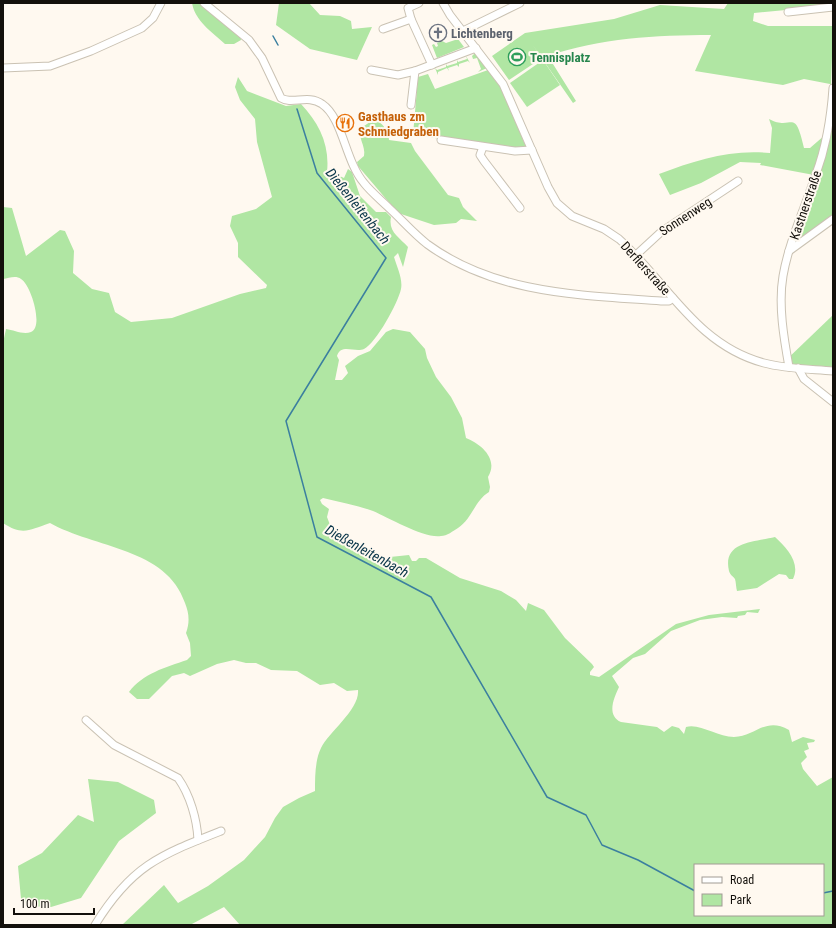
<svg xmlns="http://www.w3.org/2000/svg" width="836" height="928" viewBox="0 0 836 928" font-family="'Roboto Condensed',sans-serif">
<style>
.green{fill:#b0e6a3;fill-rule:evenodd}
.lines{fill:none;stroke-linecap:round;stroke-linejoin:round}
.stream{stroke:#3b7f9f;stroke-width:1.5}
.minor-casing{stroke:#cac2b3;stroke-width:9}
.minor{stroke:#fff;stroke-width:7}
.labels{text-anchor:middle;stroke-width:4;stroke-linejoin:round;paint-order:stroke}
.worship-label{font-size:13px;font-weight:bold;fill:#5b616d;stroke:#fff9f0;text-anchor:start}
.leisure-label{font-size:13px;font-weight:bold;fill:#27864d;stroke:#fff9f0;text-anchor:start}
.food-label{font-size:13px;font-weight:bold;fill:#c56008;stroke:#fff9f0;text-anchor:start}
.street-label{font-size:13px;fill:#13100b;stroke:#fff9f0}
.water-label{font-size:14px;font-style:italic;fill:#083448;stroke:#fff9f0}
</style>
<rect width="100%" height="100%" fill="#fff9f0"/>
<g class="green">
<path d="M192 3H202L240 34 241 40 234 44H225C212 32 195 21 192 3Z"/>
<polygon points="279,3 309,3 320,15 340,16 351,21 352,29 372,27 357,60 310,49 276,25"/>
<path d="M728 3H828V6L754 13 753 21 768 26H833L831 86 830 84 804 79 783 85 695 71 711 35C656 35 600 38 548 56L576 101 573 103 532 44 542 58 509 80 492 56 525 33 614 19 660 5 724 9Z"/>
<polygon points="458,39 464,47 437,58 432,45 434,44 436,47 438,46 437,43 442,41 446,43"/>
<polygon points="475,53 487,68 478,72 481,69 477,58 473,59 472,56"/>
<polygon points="466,56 470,63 468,61 459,64 459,67 457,65 448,68 449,71 447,68 438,72 438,75 435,68 437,70 446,67 446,64 447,66 457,63 457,60 458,62 467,59"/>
<polygon points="543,60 560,85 527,107 510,83"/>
<polygon points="488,70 501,87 526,147 514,149 413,135 418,77 428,74 435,89"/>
<path d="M238 77 247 91 286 106 301 104C319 123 330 145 327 172L333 173 344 178 348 169 352 172 360 196 376 212H386L391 217C388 232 399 237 408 247L403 267 398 253 394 257C397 267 403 279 401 289 398 303 376 343 364 349 355 353 341 343 337 356L339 360 335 380H342L348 373 345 366 358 356 370 351 386 332 393 329 410 332 425 349 427 358 436 377 451 397 462 418 466 438C481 444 499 459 488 477L490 487 489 492C475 500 472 519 458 528 453 531 447 536 441 536 425 539 389 518 373 511 357 505 339 502 323 498L320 500 322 504 329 509 327 517 335 538 344 542 349 547C363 548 365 552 377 555L381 561 388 563 391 562 390 557 409 555 412 561H416L419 558H426L460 578 501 591 516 600 526 611 528 603 544 610 565 638 592 664 594 667 590 672V675L599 677 676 624 709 615 760 609 758 613 747 612 745 615 738 616 737 618 722 617 700 620 671 631 645 654 633 658 612 676 619 687C614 698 606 715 621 722L657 727 664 732 672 726 679 728 684 734 686 727C700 723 717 737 734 737 755 737 765 716 789 730L792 742 803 737 815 740 814 742 807 743 809 749 804 751 807 757 801 763 803 769 817 786 833 777V925H240L224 907 190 925H122L164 885 178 903 208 886 244 860 265 837 275 818 283 807 299 798 315 791C315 777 315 760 321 748 329 732 360 709 358 690L347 691 334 683 320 685 297 671 271 670 256 663H246L234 660 217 664 190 676 184 673 172 676 149 699H137L129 692C142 674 166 667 187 660L191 656 190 643 186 633C190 622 189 613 185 603 167 548 94 548 50 523 29 530 23 536 3 523V343L6 329C14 330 23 335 31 332 44 327 31 285 21 279 16 275 9 278 3 279V207L12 208 26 256 60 230 65 231 74 251 73 273 92 289 109 293 115 312 131 322 172 318 240 294 266 288 267 285 238 257V243L230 226 232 216 256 209 272 197 257 142 255 119 240 100 235 87ZM695 865H823V915H695Z"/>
<polygon points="833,111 833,219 791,251"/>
<path d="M769 119C793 132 794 105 804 148H810L825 135 814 175 760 165 761 163 740 162 701 183 670 195 659 174C696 160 730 149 770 153L772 128Z"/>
<path d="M377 121C384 124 389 133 389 140L411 143 415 151 448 195 459 198 463 207 477 221 461 219 456 223 434 225 398 213 358 166 357 162 364 156C366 146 357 137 361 128L370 122Z"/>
<polygon points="833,315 833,368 783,363"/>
<path d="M775 537C786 547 801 563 793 579H789L786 575 779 574 757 588 737 591C736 588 736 582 735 579 733 576 730 575 729 571 722 541 755 542 775 537Z"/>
<polygon points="88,779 118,782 154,800 156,813 119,841 81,898 51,907 28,906 21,899 18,866 42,853 78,815 94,822"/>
</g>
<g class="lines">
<g class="stream">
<polyline points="273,36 278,45"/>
<polyline points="297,109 317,173 386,258 286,421 317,537 431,597 547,797 586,815 602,845 638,860 695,891"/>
<polyline points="823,893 833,891"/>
</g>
<defs>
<g id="minor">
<path d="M204 3 249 40 262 58 281 98C292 105 308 94 322 104 343 118 345 161 364 183 371 192 381 200 389 208 402 220 413 233 427 244 495 294 580 295 661 301H669L673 298"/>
<path d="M443 3 450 15 503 84 548 187 557 203 572 216 604 229 619 239C667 282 696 345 764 363 786 369 810 369 833 371"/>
<polyline points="788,12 833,7"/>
<polyline points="411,19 408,8 419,3"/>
<polyline points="383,29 411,19 432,65"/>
<polyline points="463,31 520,3"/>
<polyline points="3,68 50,66 91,51 142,28 153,18 161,3"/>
<polyline points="371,70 398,75 415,71 476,48"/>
<polyline points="411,105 415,71"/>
<polyline points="441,140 515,151 532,150"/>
<polyline points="483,147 480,155 484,161 520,208"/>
<polyline points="789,251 833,219"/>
<polyline points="636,255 661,232 738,181"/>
<path d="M789 367C784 339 778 305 783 276 789 241 805 208 816 174 826 147 831 117 833 88"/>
<polyline points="798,368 804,379 833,402"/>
<path d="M86 720 114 745 178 778C190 795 197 819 198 840"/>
<path d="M95 925C131 866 160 855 221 831"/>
</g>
</defs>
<use href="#minor" class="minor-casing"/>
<use href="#minor" class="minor"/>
</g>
<defs>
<symbol id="church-ring" viewBox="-11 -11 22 22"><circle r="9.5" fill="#fff9f0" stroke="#6b7280" stroke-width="1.5"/><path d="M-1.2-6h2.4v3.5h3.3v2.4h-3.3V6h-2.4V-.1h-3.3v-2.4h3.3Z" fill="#6b7280"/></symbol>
<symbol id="stadium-ring" viewBox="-11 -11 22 22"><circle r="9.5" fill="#fff9f0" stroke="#2e9e5b" stroke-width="1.5"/><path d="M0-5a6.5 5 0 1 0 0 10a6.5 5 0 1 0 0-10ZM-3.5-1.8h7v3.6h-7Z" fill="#2e9e5b"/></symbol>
<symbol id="restaurant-ring" viewBox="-11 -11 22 22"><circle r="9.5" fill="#fff9f0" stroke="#e8710a" stroke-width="1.5"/><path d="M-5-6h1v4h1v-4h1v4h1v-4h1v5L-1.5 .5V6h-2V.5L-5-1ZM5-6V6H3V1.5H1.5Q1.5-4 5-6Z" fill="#e8710a"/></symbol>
</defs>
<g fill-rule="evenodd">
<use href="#church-ring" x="428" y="23" width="20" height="20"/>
<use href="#stadium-ring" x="507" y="47" width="20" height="20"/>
<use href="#restaurant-ring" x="335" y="113" width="20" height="20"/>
</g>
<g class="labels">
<g class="worship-label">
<text x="451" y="38">Lichtenberg</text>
</g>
<g class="leisure-label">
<text x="530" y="62">Tennisplatz</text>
</g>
<g class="food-label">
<text x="358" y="121">Gasthaus zm<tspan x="358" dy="15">Schmiedgraben</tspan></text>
</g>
<g class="street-label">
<text transform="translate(805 205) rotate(-71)" y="5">Kastnerstraße</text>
<text transform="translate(685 216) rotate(-33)" y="5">Sonnenweg</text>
<text transform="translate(646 268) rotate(48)" y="5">Derflerstraße</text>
</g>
<g class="water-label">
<text transform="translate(358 206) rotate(51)" y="5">Dießenleitenbach</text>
<text transform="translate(367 551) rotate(29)" y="5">Dießenleitenbach</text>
</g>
</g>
<rect width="836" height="928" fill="none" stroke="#13100b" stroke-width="8"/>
<rect x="694" y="864" width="130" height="52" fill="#fff9f0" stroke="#a19c94"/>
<rect x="702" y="877" width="20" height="6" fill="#ffffff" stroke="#a19c94"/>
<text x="730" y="884" font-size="12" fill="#13100b">Road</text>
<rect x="702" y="894" width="20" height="12" fill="#b0e6a3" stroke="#a19c94"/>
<text x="730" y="904" font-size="12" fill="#13100b">Park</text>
<path d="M14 908v6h80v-6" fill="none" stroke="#13100b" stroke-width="2"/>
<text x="20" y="908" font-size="12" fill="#13100b" stroke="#fff9f0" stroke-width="3" paint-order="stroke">100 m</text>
</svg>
